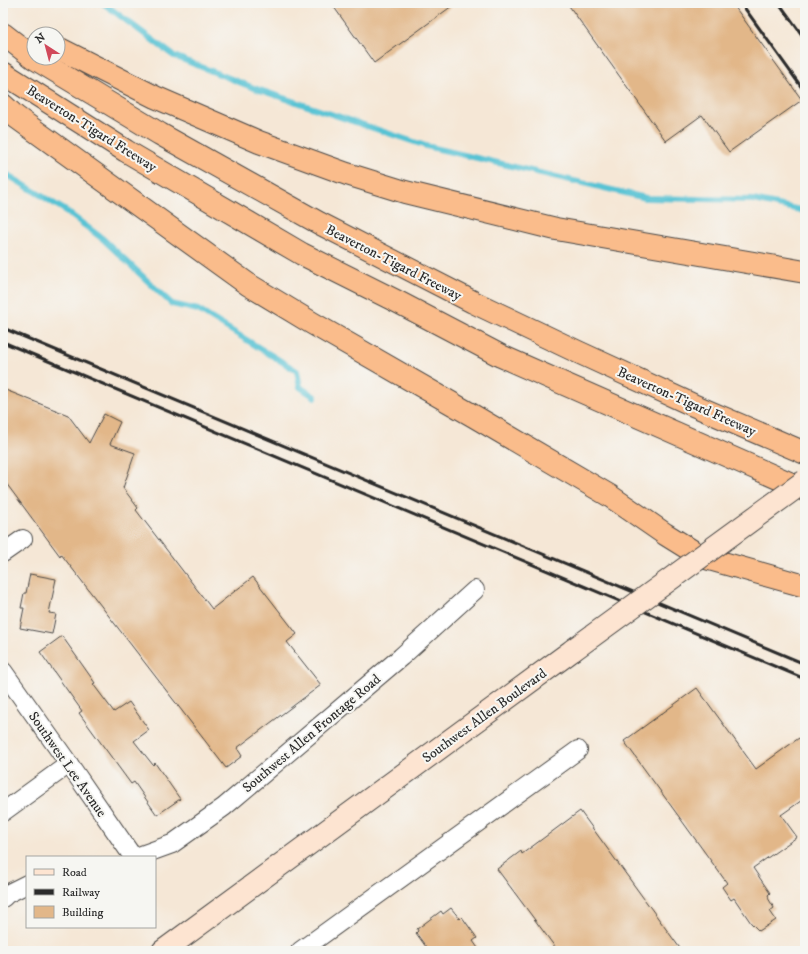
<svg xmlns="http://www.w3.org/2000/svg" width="808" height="954" viewBox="0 0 808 954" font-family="'IM FELL DW Pica',serif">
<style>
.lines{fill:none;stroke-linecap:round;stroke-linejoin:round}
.stream{stroke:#59c3d4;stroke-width:6}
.building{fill:#e2b789}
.street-casing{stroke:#494745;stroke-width:20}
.secondary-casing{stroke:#494745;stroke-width:24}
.highway-casing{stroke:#494745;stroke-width:24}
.street{stroke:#fff;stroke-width:18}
.secondary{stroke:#fde4d1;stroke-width:22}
.highway{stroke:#fabc8b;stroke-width:22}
.rail{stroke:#2b2b2b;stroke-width:3}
.secondary-bridge-casing{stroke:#494745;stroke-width:24;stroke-linecap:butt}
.secondary-bridge{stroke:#fde4d1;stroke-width:22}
.labels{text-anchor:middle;stroke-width:4;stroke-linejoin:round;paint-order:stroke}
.street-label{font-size:14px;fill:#2b2b2b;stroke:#f6f6f2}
</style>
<rect width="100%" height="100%" fill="#f6f6f2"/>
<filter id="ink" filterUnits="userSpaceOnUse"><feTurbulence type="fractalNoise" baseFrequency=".025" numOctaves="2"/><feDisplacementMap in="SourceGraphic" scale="8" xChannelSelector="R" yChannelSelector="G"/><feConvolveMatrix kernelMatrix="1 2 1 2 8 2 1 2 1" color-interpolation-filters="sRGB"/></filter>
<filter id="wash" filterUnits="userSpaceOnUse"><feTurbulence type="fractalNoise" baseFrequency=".012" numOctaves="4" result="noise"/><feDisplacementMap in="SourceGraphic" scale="16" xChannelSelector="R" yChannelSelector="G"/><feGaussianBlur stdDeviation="0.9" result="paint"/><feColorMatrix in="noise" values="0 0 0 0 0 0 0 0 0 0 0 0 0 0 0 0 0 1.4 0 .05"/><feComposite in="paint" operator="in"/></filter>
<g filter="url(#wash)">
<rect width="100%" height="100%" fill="#f5e7d6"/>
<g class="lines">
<g class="stream">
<polyline points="103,3 174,56 254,88 426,146 646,198 753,200 805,211"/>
<polyline points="3,172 63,209 103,239 172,304 198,310 297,371 300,387 315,397"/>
</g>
</g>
<g id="blocks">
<g class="building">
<polygon points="331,3 456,3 374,63"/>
<polygon points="567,3 732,3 802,100 729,152 702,115 666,141"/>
<polygon points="3,389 68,415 89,443 104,414 120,422 110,444 135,453 123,488 138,508 136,510 212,609 253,577 297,634 287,642 321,685 237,748 242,756 226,768 61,554 60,556 3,479"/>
<polygon points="30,574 56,579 49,613 56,614 52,634 20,628 24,608 21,608 24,593 26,593"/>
<polygon points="62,636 95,683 93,684 114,712 129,702 149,730 134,741 153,765 155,763 180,799 157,815 134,782 131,784 79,713 82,711 40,652"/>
<polygon points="697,688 756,769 799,738 805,746 805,798 781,815 797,837 753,868 770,893 768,895 769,897 768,898 774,908 770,911 776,920 759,931 751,923 734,898 731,900 722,887 727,883 624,741"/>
<polygon points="580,811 682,951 558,951 497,869 521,851 522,854"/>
<polygon points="451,908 460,919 462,917 477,938 473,941 480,951 429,951 416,933 418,931 417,929 441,911 443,914"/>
</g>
</g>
</g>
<g filter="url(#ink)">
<use href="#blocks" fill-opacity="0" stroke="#494745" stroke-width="1"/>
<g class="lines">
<defs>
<g id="street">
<polyline points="3,553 23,539"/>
<polyline points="3,671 69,764 133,857"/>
<polyline points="3,812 69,764"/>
<polyline points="136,857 172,844 224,807 401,657 475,590"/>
<polyline points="3,898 7,894 27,884"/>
<polyline points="300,951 578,750"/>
</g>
<polyline id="secondary" points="163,951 573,650"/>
<g id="highway">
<polyline points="3,34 34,58 160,134 319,223 473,302 578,352 693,405 805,453"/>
<polyline points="58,48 155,97 259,142 347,174 405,192 556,229 805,272"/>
<polyline points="3,73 126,151 302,254 398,302 501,356 805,490"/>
<polyline points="3,105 16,117 249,285 312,323 472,415 610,496 665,534 702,557 805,586"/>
</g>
</defs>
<use href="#street" class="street-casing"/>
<use href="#secondary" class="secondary-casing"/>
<use href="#highway" class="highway-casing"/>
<use href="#street" class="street"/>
<use href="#secondary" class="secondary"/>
<use href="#highway" class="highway"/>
<g class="rail">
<polyline points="741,3 805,92"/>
<polyline points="779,3 805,39"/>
<polyline points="3,328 805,664"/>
<polyline points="3,342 805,679"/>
</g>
<defs>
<polyline id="secondary-bridge" points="573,650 805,481"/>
</defs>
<use href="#secondary-bridge" class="secondary-bridge-casing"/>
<use href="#secondary-bridge" class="secondary-bridge"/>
</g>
</g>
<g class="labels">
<g class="street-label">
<text transform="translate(92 128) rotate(32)" y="5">Beaverton-Tigard Freeway</text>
<text transform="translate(394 262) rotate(27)" y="5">Beaverton-Tigard Freeway</text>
<text transform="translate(687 401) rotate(24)" y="5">Beaverton-Tigard Freeway</text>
<text transform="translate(484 715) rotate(-36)" y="5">Southwest Allen Boulevard</text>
<text transform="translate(311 733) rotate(-40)" y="5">Southwest Allen Frontage Road</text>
<text transform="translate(68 764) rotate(55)" y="5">Southwest Lee Avenue</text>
</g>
</g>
<rect width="808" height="954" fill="none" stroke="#f6f6f2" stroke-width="16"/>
<rect x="26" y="856" width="130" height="72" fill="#f6f6f2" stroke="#a5a5a2"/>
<rect x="34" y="869" width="20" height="6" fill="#fde4d1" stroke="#a5a5a2"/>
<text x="62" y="876" font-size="12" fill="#2b2b2b">Road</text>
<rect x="34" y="889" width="20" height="6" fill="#2b2b2b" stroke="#a5a5a2"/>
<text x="62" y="896" font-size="12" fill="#2b2b2b">Railway</text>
<rect x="34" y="906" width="20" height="12" fill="#e2b789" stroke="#a5a5a2"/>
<text x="62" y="916" font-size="12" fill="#2b2b2b">Building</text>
<g transform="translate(46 46) rotate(324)"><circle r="19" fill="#f6f6f2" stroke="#a5a5a2"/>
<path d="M0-3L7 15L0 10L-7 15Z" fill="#d1495b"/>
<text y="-6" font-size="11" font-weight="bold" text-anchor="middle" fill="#2b2b2b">N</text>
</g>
</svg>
